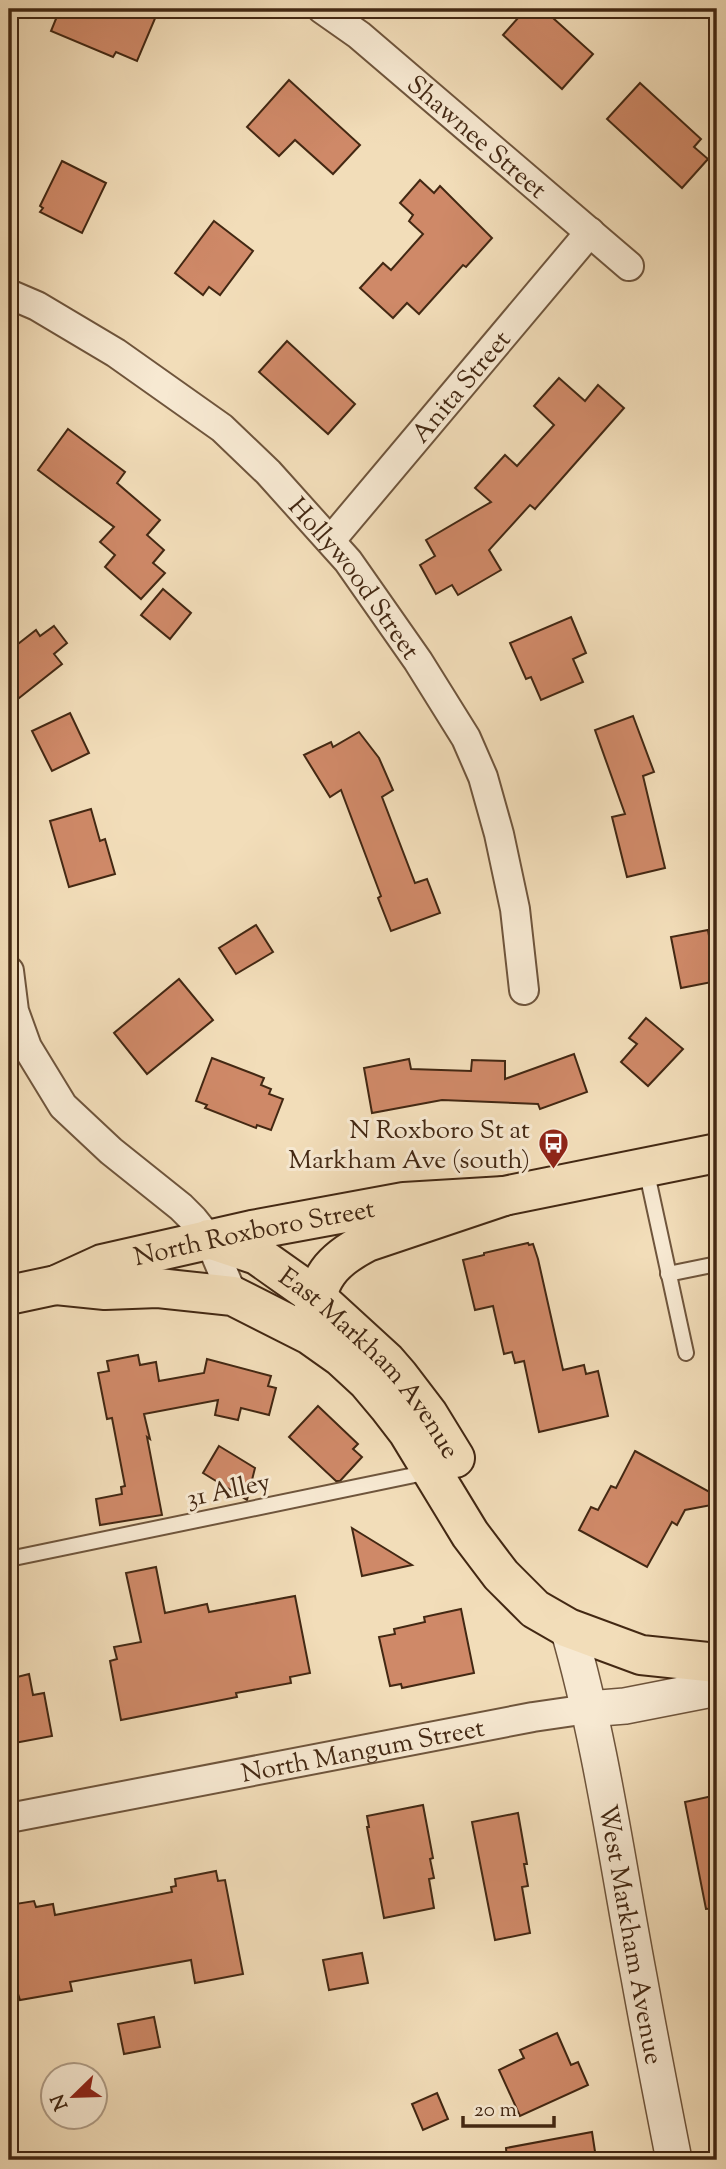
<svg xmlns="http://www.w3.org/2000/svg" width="726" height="2169" viewBox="0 0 726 2169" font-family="'Sorts Mill Goudy',serif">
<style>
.building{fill:#cf8968;stroke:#432813;stroke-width:2}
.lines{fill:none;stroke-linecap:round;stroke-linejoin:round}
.service-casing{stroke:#6f553c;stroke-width:18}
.minor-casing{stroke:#6f553c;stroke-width:32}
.tertiary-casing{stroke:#6f553c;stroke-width:38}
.primary-casing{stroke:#432813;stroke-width:42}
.service{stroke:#f7e9d2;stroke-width:14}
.minor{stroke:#f7e9d2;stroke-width:28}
.tertiary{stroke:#f7e9d2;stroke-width:35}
.primary{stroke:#f2ddb9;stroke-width:38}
.labels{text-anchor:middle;stroke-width:6;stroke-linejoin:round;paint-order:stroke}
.street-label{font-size:26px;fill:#432813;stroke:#f7e9d2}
.poi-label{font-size:26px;fill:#432813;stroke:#f7e9d2;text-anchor:end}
</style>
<rect width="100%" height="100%" fill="#f2ddb9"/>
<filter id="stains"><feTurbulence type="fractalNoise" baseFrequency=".00286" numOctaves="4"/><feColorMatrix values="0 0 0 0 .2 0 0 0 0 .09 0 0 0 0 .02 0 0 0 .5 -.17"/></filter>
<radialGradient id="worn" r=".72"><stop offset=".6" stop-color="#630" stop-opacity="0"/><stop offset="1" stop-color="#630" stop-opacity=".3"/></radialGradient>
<g class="building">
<polygon points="60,9 159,9 137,61 116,52 113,57 51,31"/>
<polygon points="526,9 543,9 593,54 562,89 503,35"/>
<polygon points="289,80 360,145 333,174 295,140 279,156 247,127"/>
<polygon points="640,83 701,139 694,147 708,159 682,188 607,119"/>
<polygon points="62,161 106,183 82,233 40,212 43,208 40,206"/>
<polygon points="420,180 434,193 440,186 492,238 466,267 463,265 419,314 407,303 393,318 360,288 383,263 391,270 423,234 409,221 413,215 400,203"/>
<polygon points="214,221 253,251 220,295 209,287 203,295 175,273"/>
<polygon points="287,341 355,404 328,434 259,372"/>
<polygon points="559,378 585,401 598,385 624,408 535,509 530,505 489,550 501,570 458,595 452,585 436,594 420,565 435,556 426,540 491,502 475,488 505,455 517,466 554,425 534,406"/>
<polygon points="68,429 125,472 117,483 160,520 147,535 164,550 153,563 165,573 141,599 105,567 115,555 100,542 114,527 38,470"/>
<polygon points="163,589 191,613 170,639 141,615"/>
<polygon points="571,617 586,653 573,659 583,682 541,700 531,677 526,679 510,643"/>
<polygon points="54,626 67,643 54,654 62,664 9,706 9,651 36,630 40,636"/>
<polygon points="70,713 89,753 52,771 32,731"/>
<polygon points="633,716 654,772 643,776 665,868 627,877 612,817 625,814 595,730"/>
<polygon points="359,732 379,758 393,790 382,797 415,883 427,879 440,913 391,931 378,898 381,896 341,790 330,797 304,755 331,742 333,747"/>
<polygon points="91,809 100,841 105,839 115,874 69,887 50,821"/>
<polygon points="256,925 273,952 236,974 219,948"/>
<polygon points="708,930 717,981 681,988 671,937"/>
<polygon points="179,979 213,1020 147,1074 114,1033"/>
<polygon points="646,1018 683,1049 648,1086 621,1062 637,1044 629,1038"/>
<polygon points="574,1054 587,1092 540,1109 538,1104 442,1100 372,1113 364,1068 409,1059 411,1069 471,1071 472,1060 505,1061 505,1079"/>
<polygon points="212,1058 264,1078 261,1085 271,1089 269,1094 283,1099 271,1130 257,1125 256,1128 205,1108 207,1105 196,1101"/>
<polygon points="528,1243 529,1245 533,1244 538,1259 563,1370 584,1365 586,1374 598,1371 608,1416 539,1432 524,1361 515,1363 512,1352 504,1354 493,1306 475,1310 463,1260 484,1255 484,1253"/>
<polygon points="138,1355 140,1365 156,1362 159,1381 204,1373 207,1359 271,1376 268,1386 276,1388 269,1415 241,1408 238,1420 215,1415 218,1400 144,1414 150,1439 147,1437 162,1515 100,1525 96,1499 122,1494 121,1487 125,1486 112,1418 107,1419 98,1373 109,1371 107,1361"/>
<polygon points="318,1406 358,1444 353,1449 362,1457 340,1481 336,1481 289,1437"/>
<polygon points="219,1446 255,1468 247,1500 203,1473"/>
<polygon points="635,1451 717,1496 717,1504 685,1510 677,1525 672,1522 647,1567 579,1530 591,1507 598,1510 611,1486 616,1488"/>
<polygon points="352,1528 412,1565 362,1576"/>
<polygon points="156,1567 165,1613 207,1604 209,1612 295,1596 310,1673 290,1677 291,1683 236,1693 237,1697 121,1720 110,1661 117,1659 114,1647 141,1642 126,1573"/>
<polygon points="461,1609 474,1673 402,1688 401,1684 390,1686 379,1637 395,1634 394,1629 425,1622 424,1617"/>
<polygon points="29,1674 33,1695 44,1693 52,1736 9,1744 9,1679"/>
<polygon points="717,1795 717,1908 706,1909 685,1802"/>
<polygon points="423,1805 433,1858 430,1859 434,1878 429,1879 434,1908 384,1918 367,1827 369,1827 367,1816"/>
<polygon points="518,1813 527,1864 524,1864 528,1886 522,1887 530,1933 495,1940 472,1822"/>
<polygon points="216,1871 218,1881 225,1880 243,1974 195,1983 191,1960 70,1982 72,1991 20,2000 17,1991 9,1993 9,1905 34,1901 36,1907 53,1904 55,1915 172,1892 171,1887 176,1886 175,1879"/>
<polygon points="362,1953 368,1983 329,1990 323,1960"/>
<polygon points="154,2017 160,2047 124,2054 118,2024"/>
<polygon points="557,2033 571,2065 578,2062 588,2085 520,2116 499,2070 524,2058 520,2050"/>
<polygon points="437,2093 448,2119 423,2130 412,2104"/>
<polygon points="592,2132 596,2158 583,2160 507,2160 506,2148"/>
</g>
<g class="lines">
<defs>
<g id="service">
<polyline points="646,1169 686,1353"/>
<polyline points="668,1274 717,1264"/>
<polyline points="9,1559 429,1472"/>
</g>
<g id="minor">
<path id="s1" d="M322 9 359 35 629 266"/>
<path id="s2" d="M9 294 37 306 116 353 222 428 268 472 348 561 418 661 466 738 483 777 499 834 515 909 524 990"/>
<path id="s3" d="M331 540 590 232"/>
<polyline points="9,971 14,1011 27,1047 63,1106 111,1151 181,1207 193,1219 209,1239 233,1296"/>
<path id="s4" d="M9 1818 533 1717 588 1709"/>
</g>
<g id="tertiary">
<path id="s5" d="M568 1628C601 1742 617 1861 639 1977 650 2038 662 2099 674 2160"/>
<polyline points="588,1709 625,1706 717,1688"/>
</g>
<g id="primary">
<path id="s6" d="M209 1239 257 1255 315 1296 386 1361 399 1376 428 1414 455 1458"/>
<polyline points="56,1285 105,1290 158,1288 233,1296 310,1335 341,1357 367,1381 388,1406 408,1432 470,1534 501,1575 535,1609 568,1628 641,1655 717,1663"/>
<path id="s7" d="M9 1295 56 1285 102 1264 252 1230 404 1202 504 1196"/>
<path d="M312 1319C318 1278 330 1261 367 1242L504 1196 717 1153"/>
</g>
</defs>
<use href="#service" class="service-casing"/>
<use href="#minor" class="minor-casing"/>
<use href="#tertiary" class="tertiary-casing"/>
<use href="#primary" class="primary-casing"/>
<use href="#service" class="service"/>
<use href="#minor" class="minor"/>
<use href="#tertiary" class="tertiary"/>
<use href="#primary" class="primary"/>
</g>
<defs>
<symbol id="bus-pin" viewBox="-11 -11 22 30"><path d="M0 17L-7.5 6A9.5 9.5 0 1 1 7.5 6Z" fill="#8f2418" stroke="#f7e9d2"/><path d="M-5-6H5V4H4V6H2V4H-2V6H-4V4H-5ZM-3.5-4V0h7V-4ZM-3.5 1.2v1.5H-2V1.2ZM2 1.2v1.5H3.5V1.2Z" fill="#fff"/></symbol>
</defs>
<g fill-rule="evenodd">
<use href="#bus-pin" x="536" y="1126" width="35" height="47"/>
</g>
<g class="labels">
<g class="street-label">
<text dy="9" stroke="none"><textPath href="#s1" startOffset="201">Shawnee Street</textPath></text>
<text dy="9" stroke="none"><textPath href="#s3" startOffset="201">Anita Street</textPath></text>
<text dy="9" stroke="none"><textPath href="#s2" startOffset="453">Hollywood Street</textPath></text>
<text dy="9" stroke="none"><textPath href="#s7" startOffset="254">North Roxboro Street</textPath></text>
<text dy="9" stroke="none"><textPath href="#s6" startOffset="208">East Markham Avenue</textPath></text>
<text transform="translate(228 1489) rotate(-12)" y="9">31 Alley</text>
<text dy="9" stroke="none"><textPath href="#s4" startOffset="360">North Mangum Street</textPath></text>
<text dy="9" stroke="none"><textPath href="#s5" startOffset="313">West Markham Avenue</textPath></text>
</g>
<g class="poi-label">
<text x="530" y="1138">N Roxboro St at<tspan x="530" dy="30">Markham Ave (south)</tspan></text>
</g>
</g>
<rect width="726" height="2169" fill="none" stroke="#f2ddb9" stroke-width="35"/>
<rect x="10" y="10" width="705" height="2148" fill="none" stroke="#432813" stroke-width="3.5"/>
<rect x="18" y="18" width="691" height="2134" fill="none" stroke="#432813" stroke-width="2"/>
<g transform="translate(74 2096) rotate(247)"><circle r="33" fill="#f7e9d2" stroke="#af9c86" stroke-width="2"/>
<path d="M0-5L12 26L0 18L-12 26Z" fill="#8f2418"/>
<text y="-10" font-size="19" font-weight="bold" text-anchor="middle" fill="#432813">N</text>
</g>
<path d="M463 2116v10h91v-10" fill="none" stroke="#432813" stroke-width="3.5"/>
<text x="474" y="2116" font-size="21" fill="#432813" stroke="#f7e9d2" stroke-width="5" paint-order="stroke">20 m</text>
<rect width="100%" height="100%" filter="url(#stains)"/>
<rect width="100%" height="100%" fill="url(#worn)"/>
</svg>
